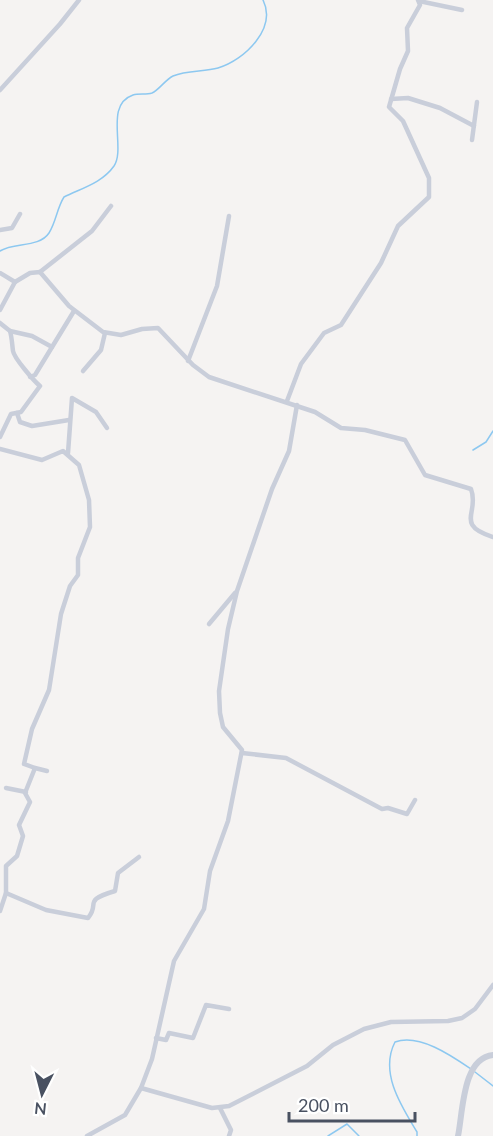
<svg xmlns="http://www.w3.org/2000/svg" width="493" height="1136" viewBox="0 0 493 1136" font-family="Lato,sans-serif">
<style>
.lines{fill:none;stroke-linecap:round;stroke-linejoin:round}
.stream{stroke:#8dc8f0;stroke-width:1.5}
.minor{stroke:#c9ceda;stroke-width:4.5}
.tertiary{stroke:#c9ceda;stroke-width:6}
</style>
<rect width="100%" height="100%" fill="#f5f3f2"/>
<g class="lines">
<g class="stream">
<path d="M0 251C14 242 39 248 49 233 56 222 57 208 64 197 82 188 102 183 114 166 126 148 104 105 133 95 139 93 146 95 152 93 159 90 165 80 173 76 187 70 204 72 218 68 245 60 277 28 263 0"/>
<polyline points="473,450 486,442 493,431"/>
<polyline points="475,1072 493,1086"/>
<polyline points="328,1136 347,1124 359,1136"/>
<path d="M417 1136V1132C402 1107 379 1073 395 1042 419 1033 452 1056 471 1069"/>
</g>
<g class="minor">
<polyline points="419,1 462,10"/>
<polyline points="0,90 60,24 79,0"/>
<polyline points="391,99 408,98 440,108 474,126"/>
<polyline points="472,140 477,102"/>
<polyline points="0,230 12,228 20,214"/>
<polyline points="40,272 92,231 111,206"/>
<path d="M0 273 15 282 30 273 40 272 69 306 103 332 121 335 142 329 158 328 193 365 209 377 315 412 341 428 365 430 405 440 425 475 471 489C480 512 454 525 493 537"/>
<polyline points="0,310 15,282"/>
<path d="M0 323 10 331C12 338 12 344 13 351 14 358 34 381 40 386L21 412 11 414 0 437"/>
<polyline points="10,331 32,336 52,347"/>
<polyline points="188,361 217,286 229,216"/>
<polyline points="83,371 101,350 105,333"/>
<polyline points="30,377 35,375 74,311"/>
<polyline points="287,401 301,364 324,333 341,325 381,263 398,226 429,197 429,178 403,121 389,107 400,69 408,51 407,28 420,5 418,0"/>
<polyline points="17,413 20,422 32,426 69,420"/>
<polyline points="0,449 42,460 63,451 79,465 89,500 90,527 78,558 78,575 70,586 61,614 49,690 32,729 24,764 35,768 25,793 30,802 19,825 23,836 17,856 6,866 6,893 0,911"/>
<polyline points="68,453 72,398 96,412 107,428"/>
<polyline points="209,624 235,593"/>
<polyline points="242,753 286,758 382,809 388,808 407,814 415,800"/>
<polyline points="35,768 47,771"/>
<polyline points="6,788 26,792"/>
<path d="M6 893 46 910 88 918C101 903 81 901 115 891L118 873 139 857"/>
<polyline points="156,1038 166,1040 169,1033 193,1038 206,1005 229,1009"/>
<polyline points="141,1088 212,1108 229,1106 307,1066 333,1045 364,1029 391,1022 448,1021 462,1018 475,1009 493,985"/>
<polyline points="220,1108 231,1130 229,1136"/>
<polyline points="87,1136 125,1115 141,1088 152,1059 174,961 204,909 210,871 228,821 242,750 223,727 220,713 219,691 228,629 237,591 272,489 289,451 297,405"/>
</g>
<path class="tertiary" d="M458 1136C463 1113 462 1058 493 1055"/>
</g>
<g transform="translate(42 1094) rotate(186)" stroke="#ffffff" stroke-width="4.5" paint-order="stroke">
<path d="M0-4.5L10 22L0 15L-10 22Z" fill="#495161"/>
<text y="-9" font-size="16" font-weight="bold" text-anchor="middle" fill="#495161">N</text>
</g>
<path d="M289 1112v9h126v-9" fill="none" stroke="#495161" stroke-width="3"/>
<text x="298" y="1112" font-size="18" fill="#495161" stroke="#ffffff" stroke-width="4.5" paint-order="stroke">200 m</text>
</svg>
